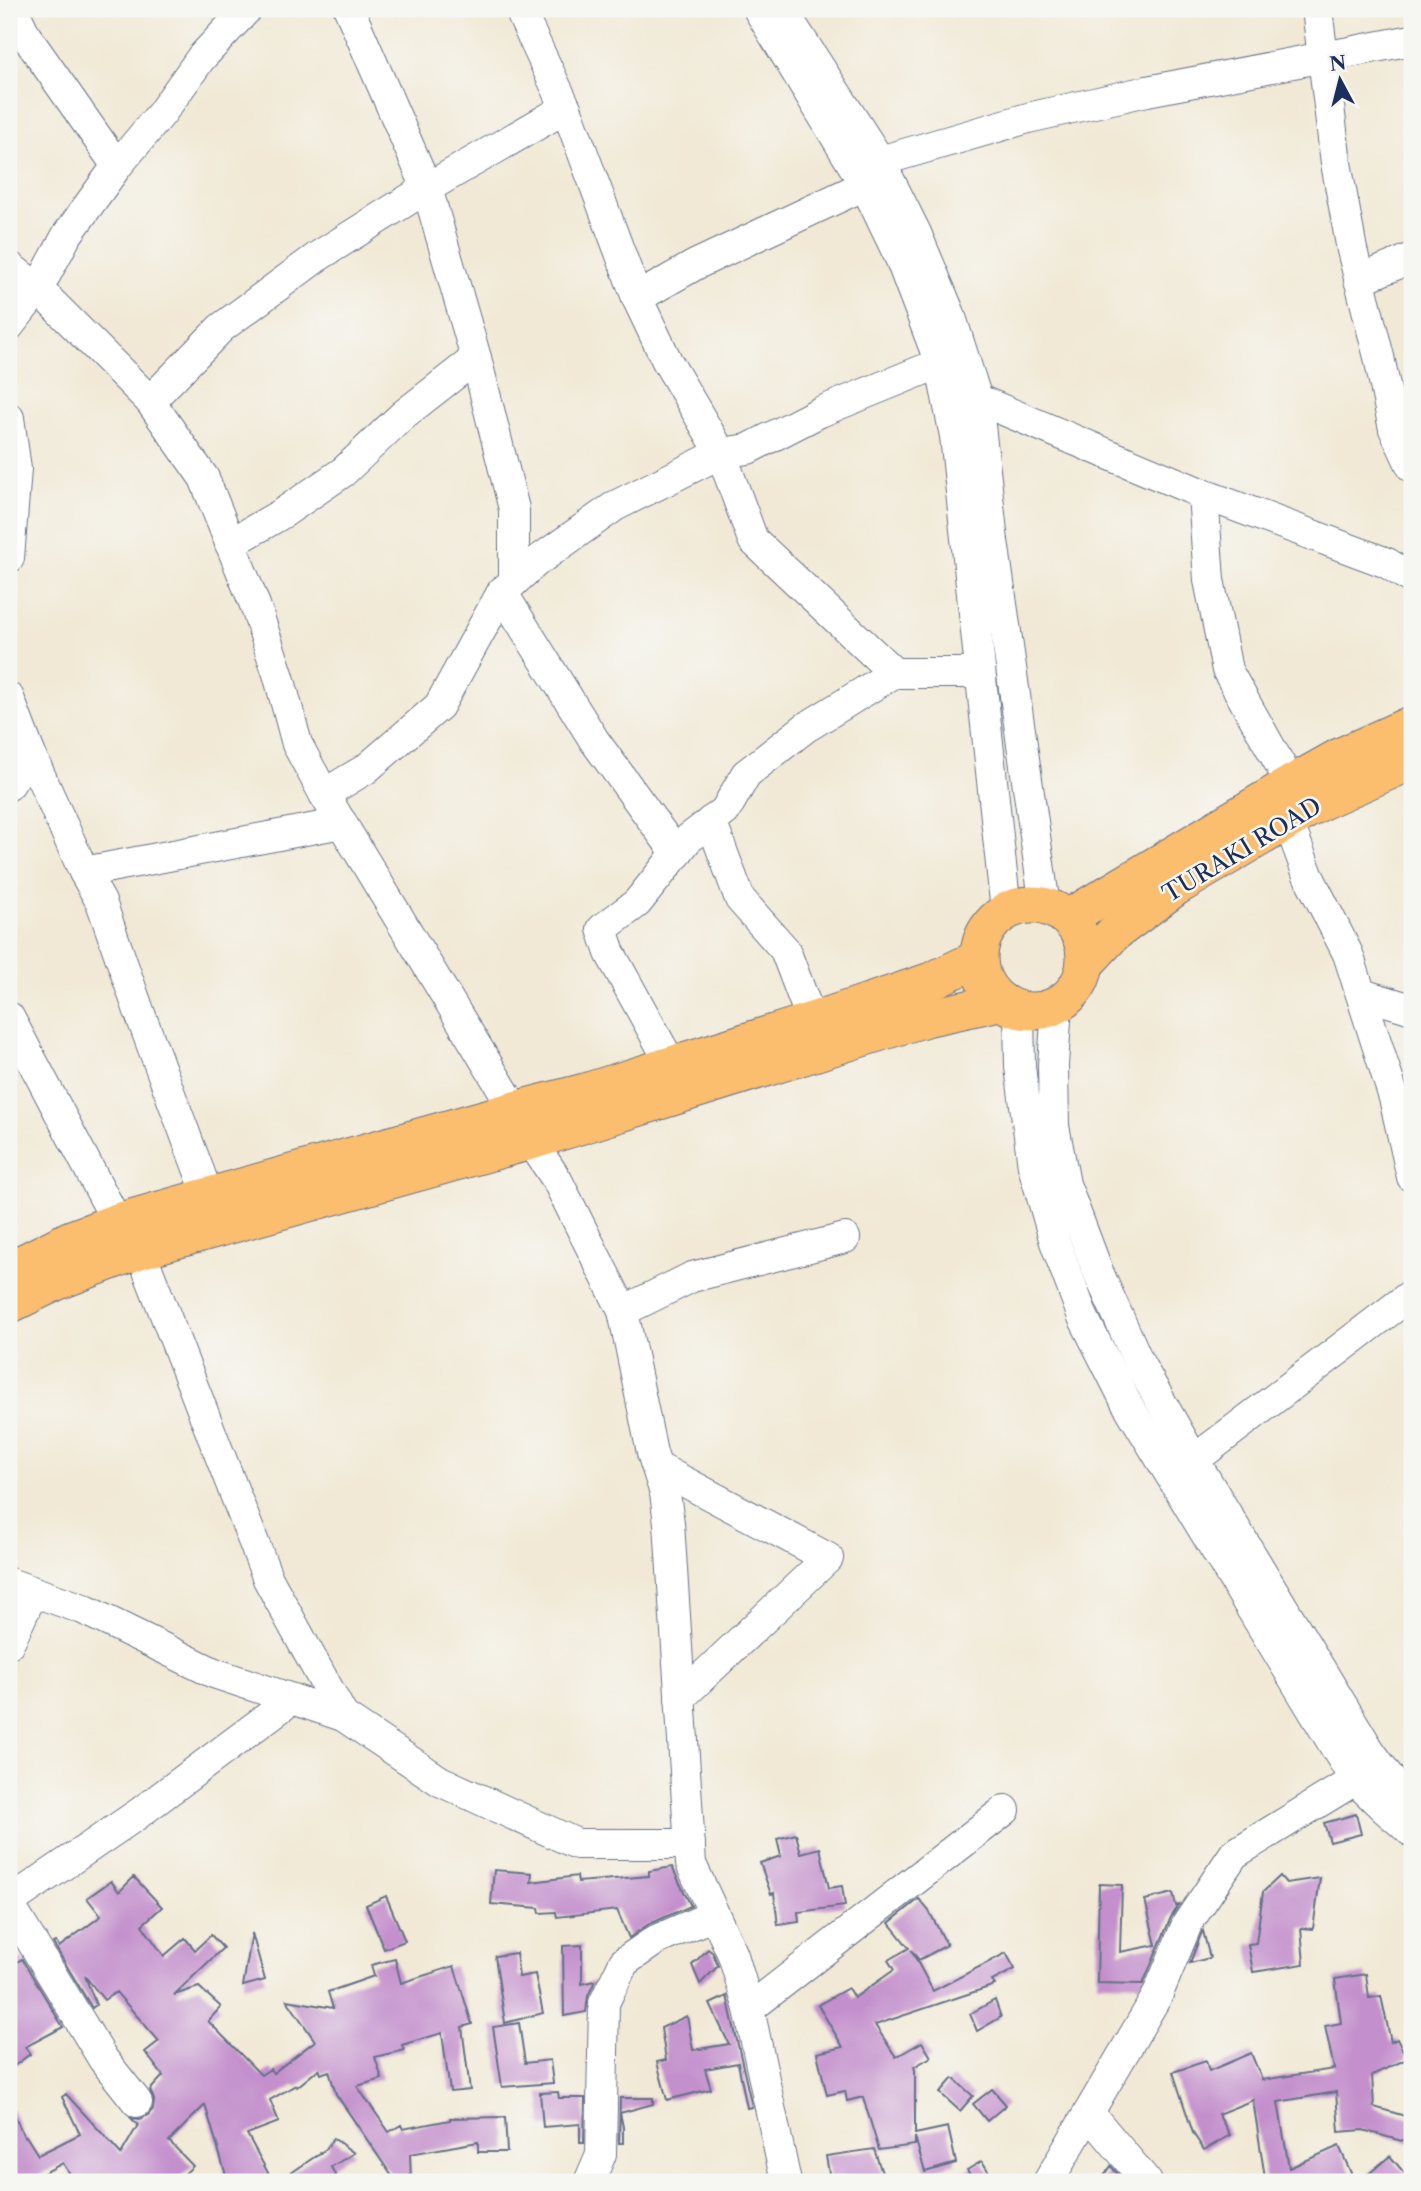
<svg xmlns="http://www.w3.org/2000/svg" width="1421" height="2191" viewBox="0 0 1421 2191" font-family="'Libre Caslon Text',serif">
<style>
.building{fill:#c38fcc}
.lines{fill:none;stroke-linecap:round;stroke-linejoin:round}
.minor-casing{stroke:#667088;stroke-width:32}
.major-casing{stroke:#667088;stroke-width:39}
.minor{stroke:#fff;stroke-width:30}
.major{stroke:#fbbd6e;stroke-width:37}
.labels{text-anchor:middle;stroke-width:5;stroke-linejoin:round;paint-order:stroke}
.street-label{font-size:24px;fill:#1b2f5e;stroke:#f6f6f2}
</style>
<rect width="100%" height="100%" fill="#f6f6f2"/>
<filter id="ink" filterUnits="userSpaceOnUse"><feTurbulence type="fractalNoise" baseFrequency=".0143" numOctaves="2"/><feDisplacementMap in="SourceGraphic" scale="14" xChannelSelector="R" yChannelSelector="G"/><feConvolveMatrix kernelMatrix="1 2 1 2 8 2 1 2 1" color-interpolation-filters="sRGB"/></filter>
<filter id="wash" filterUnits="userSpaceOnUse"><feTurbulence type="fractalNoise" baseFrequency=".00686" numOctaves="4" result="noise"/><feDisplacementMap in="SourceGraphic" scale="28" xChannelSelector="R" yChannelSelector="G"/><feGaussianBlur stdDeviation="1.57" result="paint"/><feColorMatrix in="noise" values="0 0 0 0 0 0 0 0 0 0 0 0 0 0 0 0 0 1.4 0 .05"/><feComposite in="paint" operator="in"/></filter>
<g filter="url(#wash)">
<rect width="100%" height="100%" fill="#f1e9d5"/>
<g id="blocks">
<g class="building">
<polygon points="1356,1814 1361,1834 1330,1842 1324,1823"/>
<polygon points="796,1834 801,1853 820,1848 829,1888 842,1886 845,1906 798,1912 799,1922 778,1925 774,1893 771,1894 760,1863 781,1856 777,1839"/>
<polygon points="672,1867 691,1906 649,1924 629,1938 617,1910 557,1917 556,1912 540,1913 539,1908 491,1904 494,1870 532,1873 531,1882 577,1876 578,1882 649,1876 649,1871"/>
<polygon points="1280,1876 1286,1883 1320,1878 1313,1929 1301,1928 1304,1964 1253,1972 1248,1944 1256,1943 1263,1892"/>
<polygon points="134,1877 162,1907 142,1925 164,1956 185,1938 195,1950 211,1935 223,1948 174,1995 199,1987 221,2007 208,2021 261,2075 270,2069 273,2073 315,2041 287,2000 333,2008 328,1992 374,1976 371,1965 395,1959 401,1983 454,1966 472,2024 462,2027 470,2090 450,2092 442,2033 402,2045 404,2050 375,2057 382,2079 357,2086 389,2132 401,2125 403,2129 450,2120 450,2118 505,2117 507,2152 478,2152 478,2142 410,2154 411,2182 396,2182 336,2094 329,2071 321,2074 319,2069 297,2087 296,2085 270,2100 279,2122 247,2134 273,2182 228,2182 205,2105 169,2141 193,2166 176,2182 75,2182 63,2163 27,2182 9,2182 9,2102 24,2137 26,2136 38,2155 80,2134 62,2097 66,2094 121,2154 138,2125 131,2118 140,2119 148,2115 153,2109 154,2100 150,2090 163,2076 145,2052 159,2041 116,1992 104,2000 85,1976 96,2005 92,2008 53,1943 56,1942 59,1947 101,1916 87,1898 111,1881 119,1892"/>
<polygon points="1099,1884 1122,1885 1120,1952 1156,1945 1145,1900 1173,1893 1176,1906 1179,1905 1171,1917 1143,1984 1097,1983"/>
<polygon points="386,1896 405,1941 384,1949 366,1905"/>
<polygon points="919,1899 929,1911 947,1945 919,1960 911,1950 933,1991 1006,1953 1015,1969 992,1981 995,1985 875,2025 896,2057 922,2042 931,2057 914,2067 915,2070 915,2134 948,2127 956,2163 925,2172 915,2137 915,2145 879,2150 863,2097 847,2101 845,2091 827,2095 817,2053 843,2047 818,2005 848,1988 854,1998 894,1970 888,1960 909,1948 889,1923"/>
<polygon points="1203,1931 1210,1958 1190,1963 1202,1932"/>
<polygon points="252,1933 265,1980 243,1986"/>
<polygon points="582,1945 582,1984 595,1981 588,1996 586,2012 564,2016 563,1946"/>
<polygon points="708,1949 713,1953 718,1966 700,1984 692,1965"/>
<polygon points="516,1953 519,1977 535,1974 543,2013 505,2023 495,1956"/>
<polygon points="22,1959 63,2027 25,2047 30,2054 9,2070 9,1967"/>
<polygon points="1366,1974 1369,1998 1381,1996 1391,2042 1397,2039 1407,2059 1372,2075 1374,2107 1412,2118 1412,2144 1363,2130 1339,2132 1336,2092 1278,2102 1289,2168 1339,2146 1355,2182 1257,2182 1265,2178 1253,2100 1218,2114 1230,2135 1204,2150 1193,2133 1173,2072 1206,2061 1209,2071 1251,2053 1262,2080 1334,2069 1325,2026 1341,2023 1335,1979"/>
<polygon points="727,1996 752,2107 747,2108 738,2063 705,2069 711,2089 667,2100 657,2062 666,2060 661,2028 687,2016 693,2050 729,2044 710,2004"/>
<polygon points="995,2000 1001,2017 977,2031 970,2014"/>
<polygon points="519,2023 525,2063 550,2060 553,2083 502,2087 493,2027"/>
<polygon points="953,2078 973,2096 960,2111 940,2093"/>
<polygon points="992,2089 1006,2105 987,2121 973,2104"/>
<polygon points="558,2092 559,2098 585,2098 584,2143 580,2143 580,2124 543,2127 540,2093"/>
<polygon points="620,2098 653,2098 653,2104 620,2113 623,2127 623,2143 619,2143"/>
<polygon points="333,2138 354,2153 331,2167 339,2182 278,2182 326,2149"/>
<polygon points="874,2149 885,2182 845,2182 844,2176 830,2179 826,2156"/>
<polygon points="1390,2156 1412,2182 1359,2182"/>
<polygon points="982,2161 995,2182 975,2182 967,2170"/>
<polygon points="1111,2166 1124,2182 1100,2182"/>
</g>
</g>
</g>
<g filter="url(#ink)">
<use href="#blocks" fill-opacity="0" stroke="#667088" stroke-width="2"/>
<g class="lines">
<defs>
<g id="minor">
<polyline points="13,9 26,36 117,166"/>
<polyline points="349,9 427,188 476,358 514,509 514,582"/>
<polyline points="758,9 865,185 900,258 940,363 955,436 1006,911"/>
<polyline points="1317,9 1336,163 1352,250 1379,357 1394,429 1412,467"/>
<polyline points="783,11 880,161 916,233 950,314 977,399 993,541 1045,906"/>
<polyline points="523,17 566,108 637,298 667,361 721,453 753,540 894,673 980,673"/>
<polyline points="880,161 1028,118 1147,91 1412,40"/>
<polyline points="9,266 38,289 150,401 204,478 255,605 279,677 297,744 324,794 515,1110 531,1141 557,1180 623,1311 652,1453 665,1493 669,1523 691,1864 733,1955 749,2009 786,2182"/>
<polyline points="1359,280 1412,258"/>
<polyline points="637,298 695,265 865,185"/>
<polyline points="9,326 38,289 67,235 117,166 161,114 201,58 247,9"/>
<polyline points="977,399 1203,494 1387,563 1412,579"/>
<polyline points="150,401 221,328 317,257 427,188 566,108"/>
<polyline points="9,418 16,469 9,558"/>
<polyline points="1203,494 1209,580 1227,670 1291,784"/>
<polyline points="230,544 283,513 343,472 403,415 476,358"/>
<polyline points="502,592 594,740 677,854"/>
<polyline points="9,698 30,753 84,872 101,902 139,1011 208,1195"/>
<polyline points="9,785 30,753"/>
<polyline points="324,794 366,769 439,706 502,592 536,562 615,506 721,453 748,449 820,412 940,363"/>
<polyline points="711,821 740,899 785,950 812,1021"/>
<polyline points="1288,821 1308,875 1348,954 1394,1098 1412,1177"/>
<polyline points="84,872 342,823"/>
<polyline points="1362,994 1412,1009"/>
<polyline points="1057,1006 1053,1065 1054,1126 1065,1184 1099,1274 1140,1365 1194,1460 1370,1751 1394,1784 1412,1801"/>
<polyline points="1019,1011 1020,1067 1033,1166 1055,1242 1083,1317 1126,1402 1355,1780 1385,1809 1412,1832"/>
<polyline points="9,1017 117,1222"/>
<polyline points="671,1064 610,953 602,929 637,903 688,839 725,811 746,774 805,728 894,673"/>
<polyline points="140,1250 268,1579 343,1716"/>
<polyline points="623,1311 692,1277 845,1238"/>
<polyline points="1194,1460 1412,1294"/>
<polyline points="657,1467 828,1558 680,1698"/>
<polyline points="9,1583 83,1609 214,1673 343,1716 440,1781 577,1844 690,1844"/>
<polyline points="9,1643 33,1592"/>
<polyline points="9,1902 138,1814 292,1699"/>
<polyline points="9,1904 103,2059 137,2102"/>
<polyline points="749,2009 1005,1810"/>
<polyline points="1089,2113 1147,2182"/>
<polyline points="589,2182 601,2154 604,2003 624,1962 656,1940 714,1915"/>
<polyline points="1048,2182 1157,1996 1187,1924 1234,1854 1355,1780"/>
</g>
<g id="major">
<circle cx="1032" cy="958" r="53"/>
<polyline points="1068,918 1291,784 1339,757 1412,724"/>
<polyline points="1086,963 1114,933 1176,887 1322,801 1412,761"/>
<polyline points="9,1270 71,1239 117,1222 515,1110 585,1092 812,1021 931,981 977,959"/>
<polyline points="9,1305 56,1282 140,1250 531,1141 926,1018 1000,1002"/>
</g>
</defs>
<use href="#minor" class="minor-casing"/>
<use href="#major" class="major-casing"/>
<use href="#minor" class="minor"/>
<use href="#major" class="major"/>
</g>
</g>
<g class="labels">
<g class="street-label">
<text transform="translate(1242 850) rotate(-31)" y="8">TURAKI ROAD</text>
</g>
</g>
<rect width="1421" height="2191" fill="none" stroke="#f6f6f2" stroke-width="35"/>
<g transform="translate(1340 80) rotate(353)" stroke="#f6f6f2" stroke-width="5" paint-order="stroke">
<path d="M0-5L12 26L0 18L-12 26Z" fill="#1b2f5e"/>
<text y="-10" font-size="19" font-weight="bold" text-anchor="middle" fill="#1b2f5e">N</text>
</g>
</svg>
